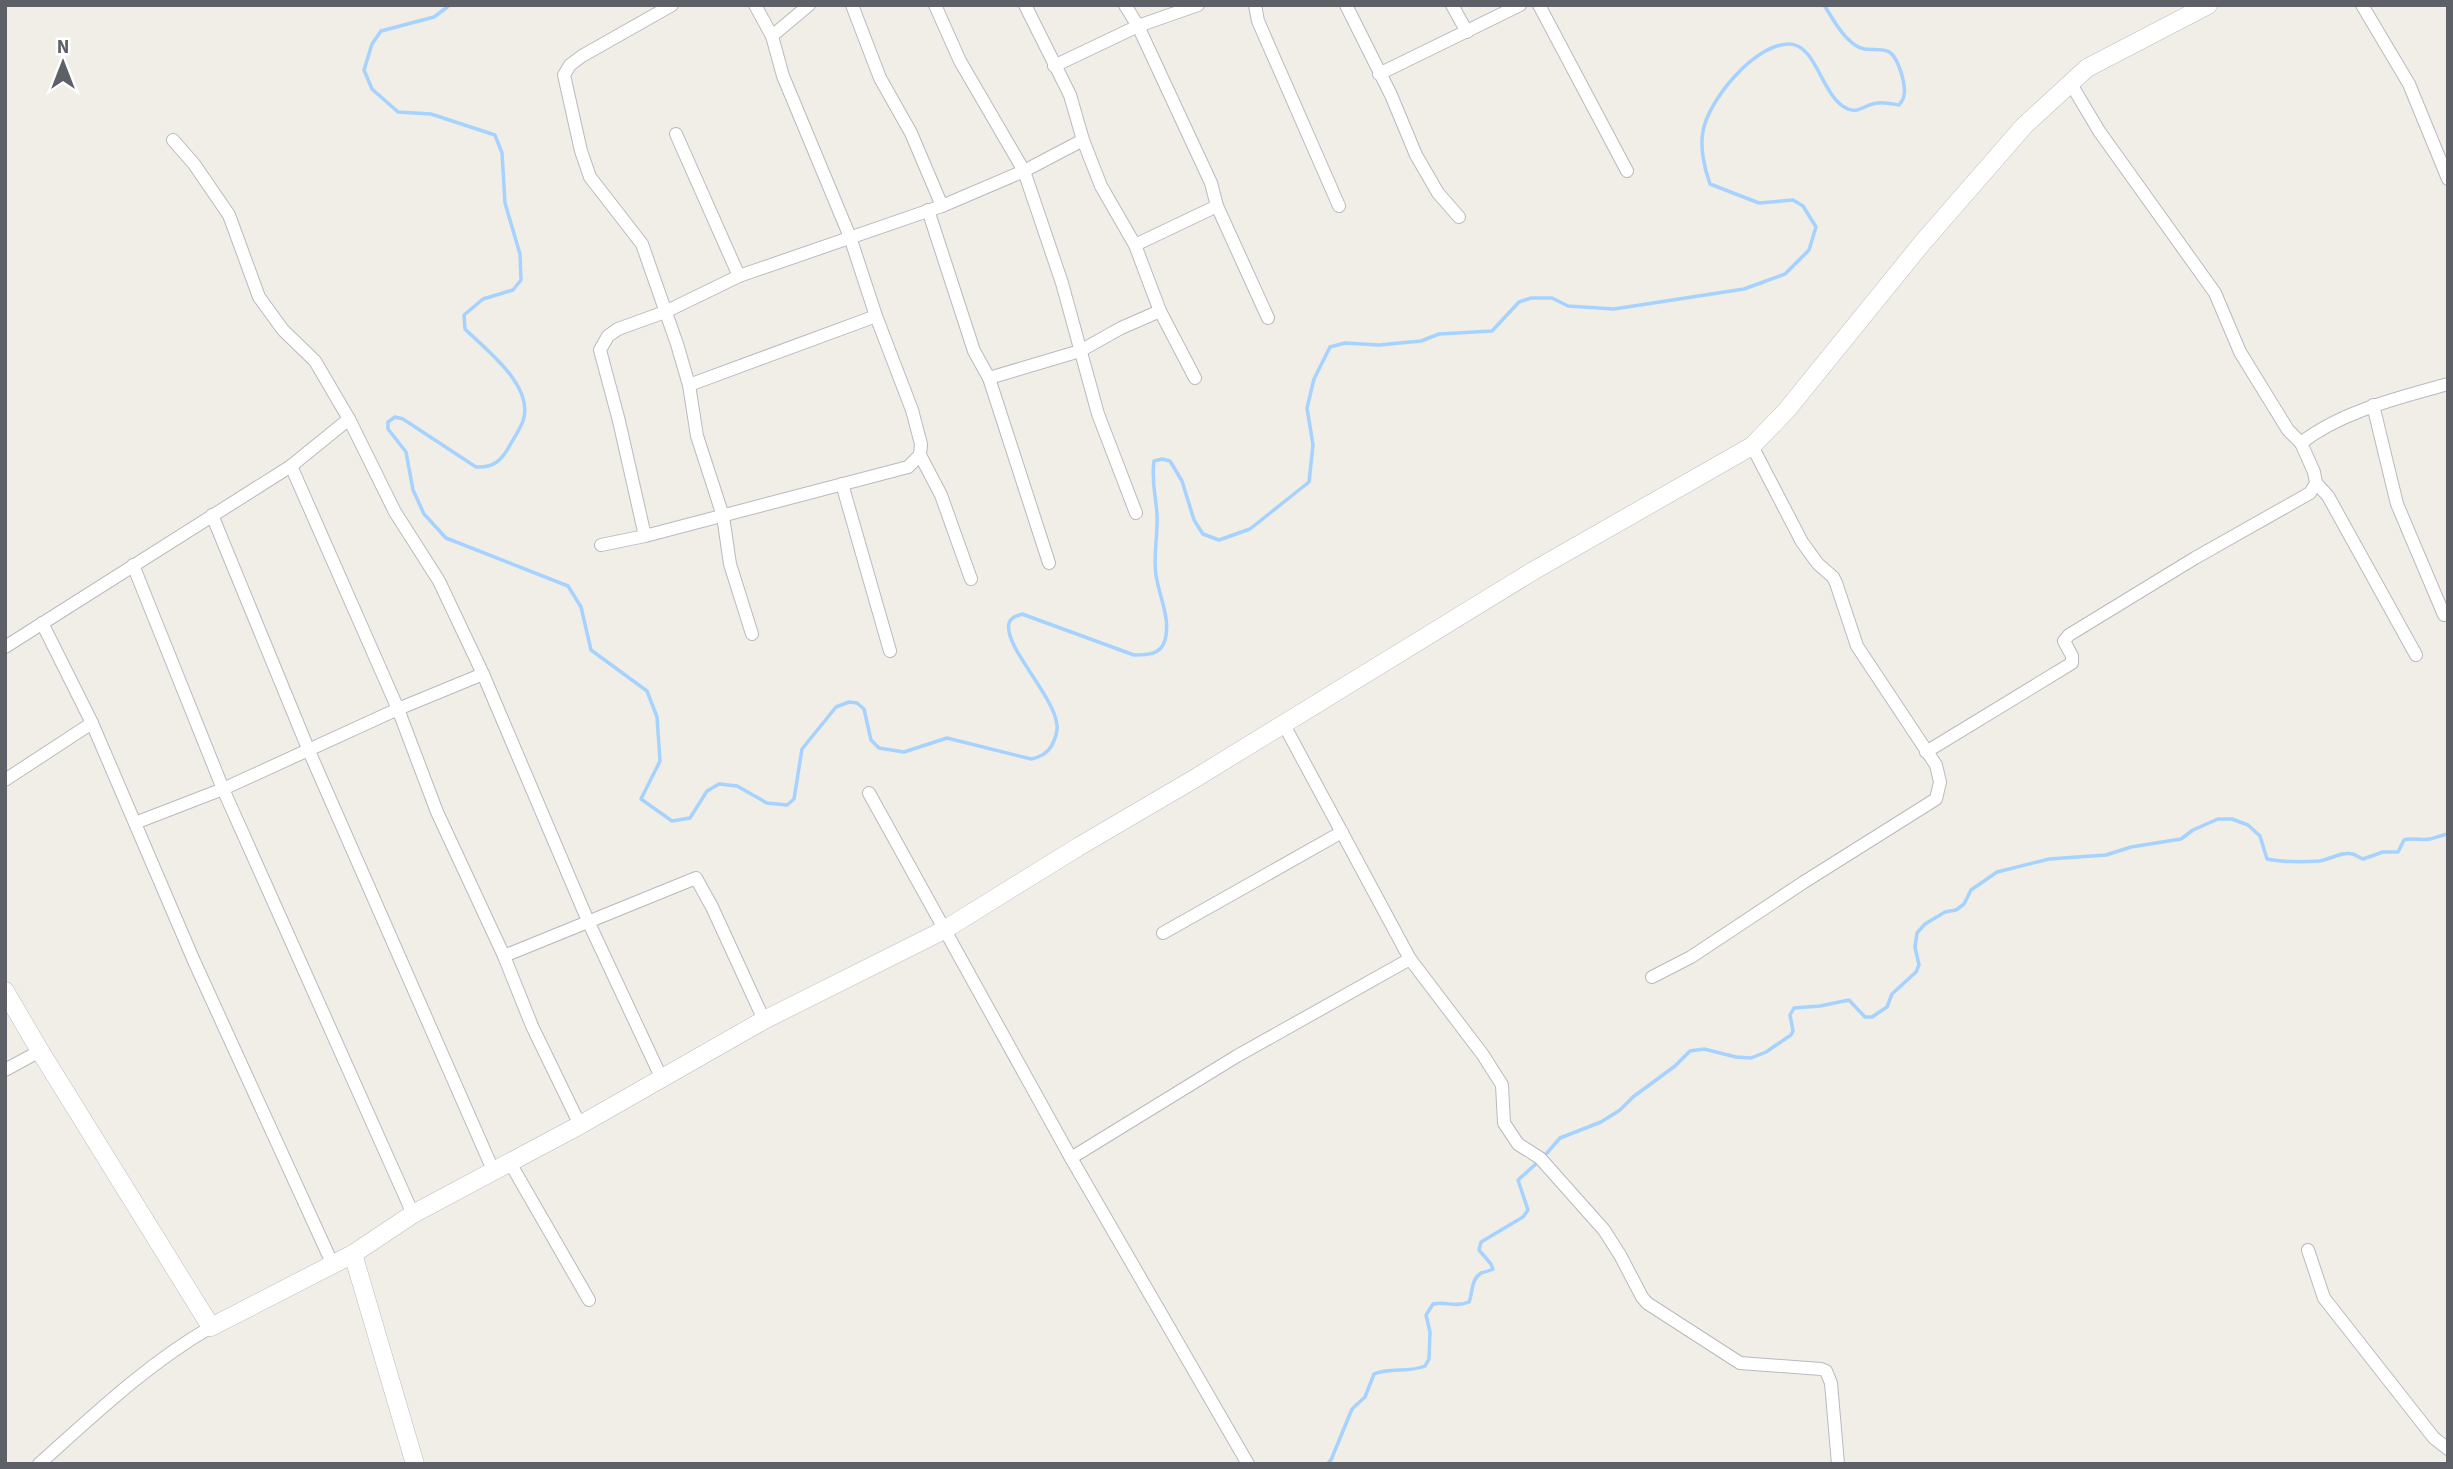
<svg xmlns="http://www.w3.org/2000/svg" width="2453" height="1469" viewBox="0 0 2453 1469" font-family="'Source Sans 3',sans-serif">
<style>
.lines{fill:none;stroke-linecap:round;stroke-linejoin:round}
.stream{stroke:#a6d2ff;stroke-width:3.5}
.street-casing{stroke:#b8babf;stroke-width:14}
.secondary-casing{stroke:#bbbdc3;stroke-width:19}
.street{stroke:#fff;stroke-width:12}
.secondary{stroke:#fff;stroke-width:18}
</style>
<rect width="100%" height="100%" fill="#f0eee6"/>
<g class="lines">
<g class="stream">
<path d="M450 5 434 17 381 31 372 44 364 70 372 89 398 112 431 114 495 135 502 153 505 203 520 254 521 280 513 290 483 299 464 315 465 329C486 350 535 386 523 421 520 429 514 438 510 445 502 460 494 468 476 467L403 419 395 417 388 422V429L406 452 413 490 424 514 446 538 568 586 581 607 591 650 647 691 657 717 660 761 641 799 672 821 690 818 707 791 719 784 737 786 767 803 787 805 794 799 802 749 836 707 849 702 857 703 864 709 871 740 879 748 904 752 947 738 1031 759C1040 757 1047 754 1052 745 1055 739 1058 732 1057 725 1054 695 1003 646 1009 623 1011 617 1017 616 1022 614L1134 655C1147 655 1161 655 1165 640 1171 619 1159 596 1156 575 1153 556 1158 535 1157 515 1156 495 1151 482 1154 461L1162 459 1170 461 1182 481 1194 520 1203 534 1219 540 1250 529 1309 482 1313 445 1307 408 1314 379 1330 347 1345 343 1379 345 1421 341 1439 334 1492 331 1519 302 1531 298H1552L1568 306 1614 309 1744 289 1785 274 1809 250 1816 227 1803 206 1793 200 1759 203 1710 184C1704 168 1700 147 1703 131 1709 99 1755 44 1789 44 1817 44 1822 99 1848 109 1859 114 1867 103 1878 103 1885 102 1893 104 1899 105 1901 102 1904 99 1904 95 1906 85 1898 54 1887 51 1875 47 1866 53 1855 45 1841 35 1833 19 1824 5"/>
<path d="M1546 1154 1560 1138 1601 1122 1620 1110 1633 1097 1675 1066 1690 1051 1704 1049 1736 1057 1751 1058 1766 1052 1791 1035 1793 1031 1790 1015 1794 1008 1820 1006 1849 1000 1865 1017H1872L1887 1007 1892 994 1916 972 1919 965 1915 947 1917 933 1925 924 1945 912 1956 910 1964 904 1971 890 1997 872 2049 859 2106 855 2131 847 2181 839 2193 830 2218 819H2232L2248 825 2260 836 2267 859C2281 862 2303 862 2319 861 2329 860 2342 851 2353 854 2356 855 2359 858 2363 859L2383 852H2398L2404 840C2413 837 2421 841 2430 839 2436 838 2441 835 2448 834"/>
<path d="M1327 1464 1331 1460 1352 1409 1365 1397 1374 1374C1390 1367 1409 1373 1425 1366L1429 1359 1430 1332 1426 1315 1433 1304C1447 1301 1454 1308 1469 1302 1473 1292 1471 1279 1481 1273 1485 1272 1489 1271 1493 1269L1491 1264 1479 1250 1481 1242 1523 1217 1528 1210 1518 1180 1538 1162"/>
</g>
<defs>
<g id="street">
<polyline points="672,5 582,56 570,65 564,75 581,151 590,177 642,244 677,344 689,385 697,436 723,516 730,564 752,634"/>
<polyline points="755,5 772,36 783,76 850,237 876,316 912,410 921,444 920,455 941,495 971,579"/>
<polyline points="852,5 880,78 911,133 942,206"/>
<polyline points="935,5 960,61 1024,171 1062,283 1098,414 1136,513"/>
<polyline points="1025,5 1070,95 1083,140 1101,186 1135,245 1160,311 1195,378"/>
<polyline points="1125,5 1138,26 1211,183 1217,206 1268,318"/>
<polyline points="1255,5 1258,21 1339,206"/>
<polyline points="1346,5 1391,95 1416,155 1438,193 1459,217"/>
<polyline points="1452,5 1467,32"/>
<polyline points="1539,5 1627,171"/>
<polyline points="2362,5 2409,84 2448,179"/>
<polyline points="772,36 809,5"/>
<polyline points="1054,66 1138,26 1198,5"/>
<polyline points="1379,74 1520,5"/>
<polyline points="2071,84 2099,131 2215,293 2240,352 2288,430 2301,443"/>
<polyline points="676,134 739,276"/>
<polyline points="173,140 194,164 229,215 259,297 283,330 315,361 349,419 395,512 439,581 483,674 588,921 661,1077"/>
<polyline points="928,210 974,351 989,378 1049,563"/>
<polyline points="1135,245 1217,206"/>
<polyline points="989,378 1080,351 1121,328 1160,311"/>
<polyline points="689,385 876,316"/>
<polyline points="2373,405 2397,504 2444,615"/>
<polyline points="920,455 908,467 645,536 619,421 600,350 608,336 618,329 665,312 739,276 942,206 1024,171 1083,140"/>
<polyline points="291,466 398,709 437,812 504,956 532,1026 580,1125"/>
<polyline points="2316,483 2328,496 2416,655"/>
<polyline points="842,484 890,651"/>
<polyline points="212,515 309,751 493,1170"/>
<polyline points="601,545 645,536"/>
<polyline points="133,565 223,789 413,1214"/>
<polyline points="42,623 92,723 194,961 333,1265"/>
<polyline points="5,647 291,466 349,419"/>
<polyline points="1283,723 1410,959 1483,1055 1502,1085 1504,1123 1518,1144 1540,1158 1604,1230 1620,1255 1642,1297 1647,1303 1740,1363 1821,1369 1826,1371 1831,1383 1838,1464"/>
<path d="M1926 752 2072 663V656L2064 641 2069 635 2195 558 2310 493 2316 483 2314 472 2301 443C2342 411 2399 398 2448 384"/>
<polyline points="5,780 92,723"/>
<polyline points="869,793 1071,1158 1248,1464"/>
<polyline points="135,823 223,789 398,709 483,674"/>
<polyline points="1163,933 1342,832"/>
<polyline points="504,956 696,878 712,907 764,1020"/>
<polyline points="1652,977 1691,957 1804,882 1936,799 1940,782 1936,765 1857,646 1836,583 1833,577 1818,564 1802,542 1752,446"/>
<polyline points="5,1070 40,1051"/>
<polyline points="1071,1158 1237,1056 1410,959"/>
<polyline points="509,1161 589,1300"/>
<polyline points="2308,1250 2324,1298 2434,1438 2448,1449"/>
<path d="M39 1464C94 1415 147 1364 211 1327"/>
</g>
<g id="secondary">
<polyline points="5,991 40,1051 211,1327 353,1254 413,1214 580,1125 764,1020 944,930 1078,847 1194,779 1533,571 1752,446 1786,411 1923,242 2024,126 2087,68 2208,5"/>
<polyline points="353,1254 415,1464"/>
</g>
</defs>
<use href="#street" class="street-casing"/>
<use href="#secondary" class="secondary-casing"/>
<use href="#street" class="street"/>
<use href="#secondary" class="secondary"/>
</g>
<rect width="2453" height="1469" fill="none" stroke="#5d6066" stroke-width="14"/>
<g transform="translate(63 63)" stroke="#ffffff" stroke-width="5" paint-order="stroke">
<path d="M0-5L12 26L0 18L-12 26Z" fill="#5d6066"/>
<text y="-10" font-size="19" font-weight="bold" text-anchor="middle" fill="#5d6066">N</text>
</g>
</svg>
